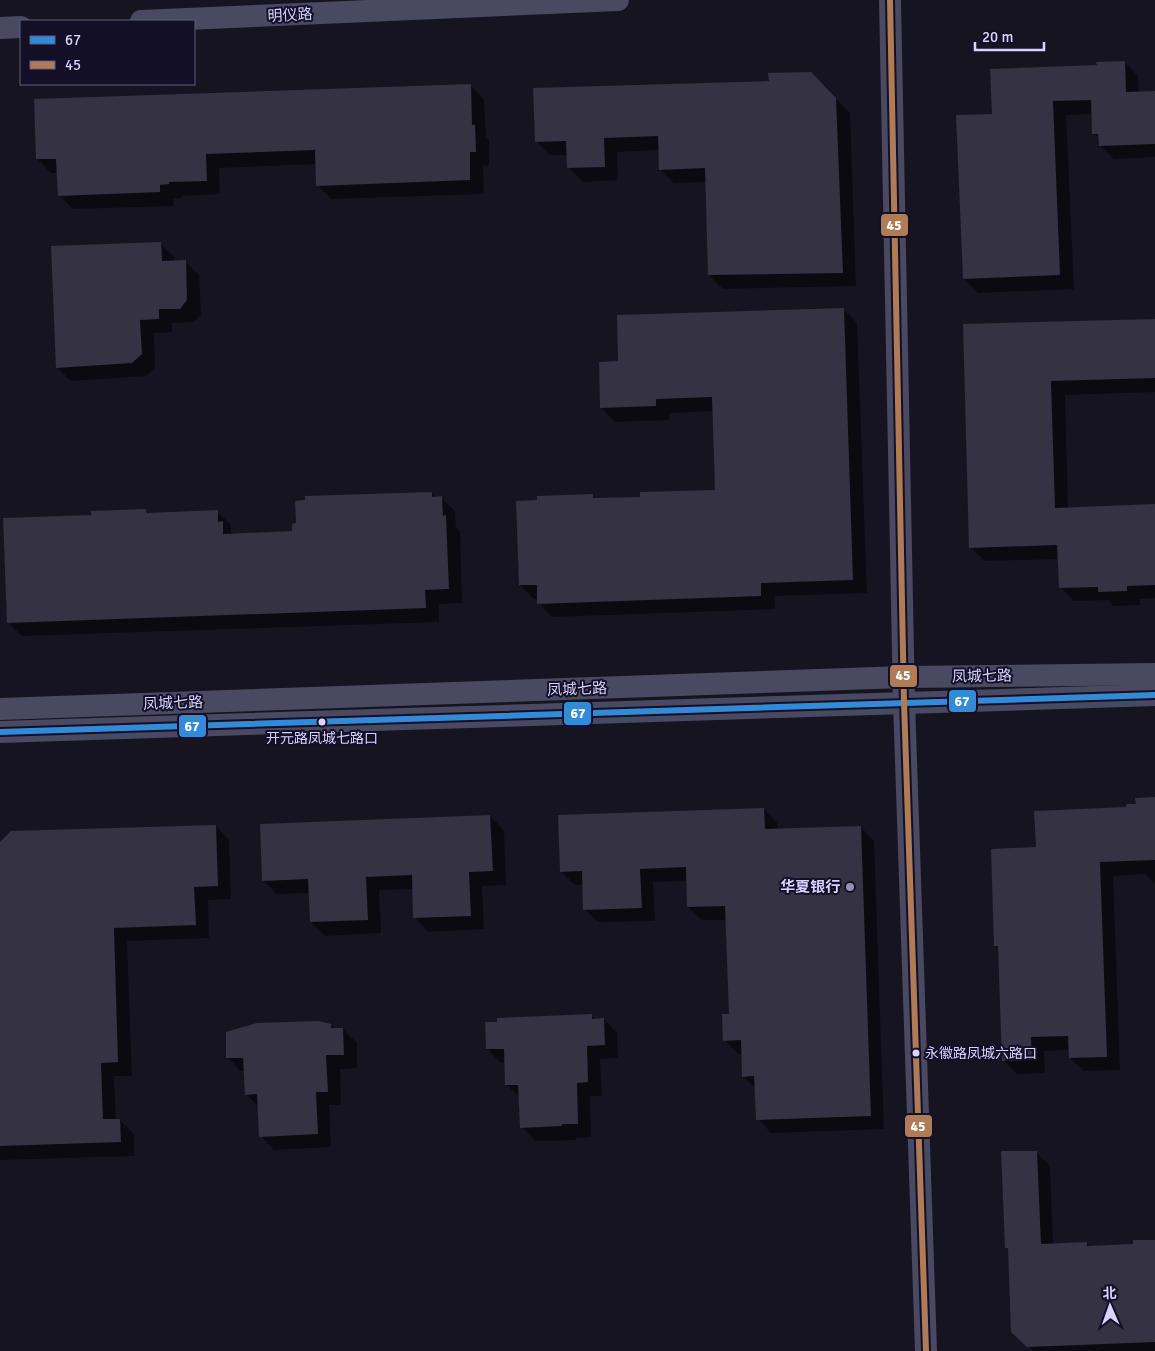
<svg xmlns="http://www.w3.org/2000/svg" width="1155" height="1351" viewBox="0 0 1155 1351" font-family="Signika,'Noto Sans SC',sans-serif">
<style>
.shadow{fill:#0007}
.building{fill:#343243}
.lines{fill:none;stroke-linecap:round;stroke-linejoin:round}
.tertiary{stroke:#4a4962;stroke-width:22}
.bus-1-casing{stroke:#130f26;stroke-width:10}
.bus-2-casing{stroke:#130f26;stroke-width:10}
.bus-1{stroke:#338bd7;stroke-width:6}
.bus-2{stroke:#b07c57;stroke-width:6}
.bus-dot{fill:#d9d4ff;stroke:#130f26;stroke-width:2}
.poi-dot{fill:#9591b1;stroke:#130f26;stroke-width:2}
.labels{text-anchor:middle;stroke-width:4;stroke-linejoin:round;paint-order:stroke}
.bus-label{font-size:14px;fill:#d9d4ff;stroke:#130f26}
.street-label{font-size:15px;fill:#d9d4ff;stroke:#130f26}
.poi-label{font-size:15px;font-weight:bold;fill:#d9d4ff;stroke:#130f26;text-anchor:end}
.line-badge{stroke:#130f26;stroke-width:2}
.badge-label{font-size:14px;text-anchor:middle;font-weight:bold;fill:#fff}
</style>
<rect width="100%" height="100%" fill="#161421"/>
<g class="shadow">
<polygon points="1124,62 1138,76 1139,93 1155,92 1155,157 1114,159 1100,145 1100,139 1094,133 1093,114 1066,115 1074,289 978,293 964,279 993,115 1098,66"/>
<polygon points="810,73 850,113 856,286 723,289 709,275 706,182 674,183 660,169 659,150 617,152 618,180 583,182 569,168 568,155 550,155 537,142"/>
<polygon points="470,85 484,99 486,137 489,140 489,165 483,166 484,194 331,199 318,185 317,164 219,168 220,194 182,196 182,198 173,198 174,206 73,209 59,195 58,173 51,173 37,159"/>
<polygon points="160,243 174,257 174,262 185,261 199,275 201,314 194,322 172,323 172,332 154,333 155,368 146,376 71,381 57,367"/>
<polygon points="843,309 857,323 867,593 774,596 775,609 552,617 539,603 538,599 534,599 520,585 592,495 597,499 641,498 716,491 714,411 669,413 669,420 615,422 602,408 620,362"/>
<polygon points="1155,319 1155,392 1065,395 1068,509 1155,506 1155,598 1140,599 1140,605 1113,606 1108,600 1074,601 1060,587 1059,559 985,561 971,548 964,325"/>
<polygon points="431,493 436,498 441,498 455,511 456,527 460,531 462,603 439,604 439,622 22,636 8,622 93,516 146,510 150,514 217,511 231,525 231,532 234,535 293,533"/>
<polygon points="1155,798 1155,884 1145,874 1113,876 1120,1070 1084,1071 1070,1058 1070,1050 1044,1051 1045,1073 1017,1074 1003,1060 999,949 995,946 1037,849 1127,808"/>
<polygon points="764,809 777,823 778,830 861,827 874,841 884,1129 771,1133 758,1119 756,1089 743,1076 742,1054 738,1054 724,1040 730,1015 727,920 702,920 688,907 687,881 653,882 655,921 598,922 584,909 584,884 575,885 561,871"/>
<polygon points="490,816 504,830 506,885 482,886 484,929 428,932 415,918 413,889 379,890 381,933 325,936 311,922 310,893 277,894 263,880"/>
<polygon points="216,826 229,840 231,899 208,900 209,938 127,941 132,1076 114,1076 116,1120 120,1120 134,1134 134,1156 0,1160 0,844"/>
<polygon points="591,1015 596,1020 604,1019 617,1033 618,1058 600,1059 602,1096 590,1096 591,1137 576,1138 576,1140 535,1141 522,1127 520,1098 506,1084 506,1062 501,1063 487,1049"/>
<polygon points="330,1025 335,1029 343,1029 357,1043 357,1068 340,1069 341,1105 329,1105 331,1147 274,1150 261,1136 258,1106 246,1094 245,1071 241,1071 227,1057"/>
<polygon points="1036,1152 1050,1166 1053,1245 1086,1243 1090,1247 1134,1245 1155,1241 1155,1351 1033,1351 1013,1331 1010,1251 1006,1247"/>
</g>
<g class="building">
<polygon points="1125,61 1126,92 1155,91 1155,144 1099,146 1098,134 1092,134 1091,100 1053,101 1060,275 963,279 956,115 992,114 990,69 1097,65 1096,62"/>
<polygon points="811,72 836,98 843,273 708,275 705,168 659,170 658,136 604,138 605,167 567,168 566,141 535,142 533,88 769,81 768,73"/>
<polygon points="471,84 472,125 475,125 476,152 470,152 470,180 316,186 315,150 206,154 207,181 169,182 169,184 160,185 160,192 58,196 56,159 36,159 34,99"/>
<polygon points="161,242 162,261 186,260 187,300 180,309 159,309 159,319 140,320 142,354 132,363 56,368 51,246"/>
<polygon points="844,308 853,580 761,583 761,596 537,604 537,585 519,585 516,501 537,500 537,496 593,494 593,498 640,497 640,492 715,490 712,397 656,399 656,406 600,408 599,362 618,361 617,315"/>
<polygon points="1155,319 1155,378 1051,381 1055,508 1155,504 1155,585 1127,586 1127,591 1098,592 1098,587 1059,588 1057,545 969,548 963,324"/>
<polygon points="432,492 432,497 442,496 443,516 446,515 449,589 425,590 426,608 7,623 3,518 91,515 91,511 146,509 147,513 218,510 218,522 223,521 223,534 292,531 292,524 296,523 295,501 305,500 305,496"/>
<polygon points="1155,797 1155,860 1100,862 1107,1057 1069,1058 1068,1036 1031,1037 1032,1060 1002,1061 998,946 994,946 991,849 1036,847 1034,811 1126,807 1126,804 1136,804 1135,798"/>
<polygon points="764,808 765,829 861,826 871,1116 756,1120 754,1076 742,1077 741,1040 723,1041 722,1014 729,1014 725,906 687,907 686,867 640,869 642,908 583,910 582,871 560,872 558,815"/>
<polygon points="490,815 493,871 469,872 471,916 413,918 412,875 366,877 368,920 310,922 308,879 262,881 260,824"/>
<polygon points="216,825 218,886 194,887 196,925 114,928 118,1062 101,1063 103,1119 120,1119 121,1142 0,1146 0,842 11,831"/>
<polygon points="592,1014 592,1019 604,1018 605,1045 587,1046 588,1082 577,1083 578,1124 562,1124 562,1126 520,1128 518,1085 505,1085 504,1049 486,1049 485,1022 497,1022 497,1018"/>
<polygon points="319,1021 331,1024 331,1028 343,1028 344,1055 326,1055 328,1092 316,1092 318,1134 259,1137 257,1094 245,1095 243,1058 226,1058 226,1032 257,1023"/>
<polygon points="1001,1151 1037,1151 1041,1244 1087,1242 1087,1246 1133,1244 1133,1240 1155,1240 1155,1342 1027,1347 1011,1332 1008,1248 1005,1248"/>
</g>
<g class="lines">
<g class="tertiary">
<polyline points="890,0 904,702 926,1351"/>
<polyline points="141,21 618,0"/>
<polyline points="0,28 21,27"/>
<polyline points="0,709 903,677 1155,674"/>
<polyline points="0,732 1155,695"/>
</g>
<defs>
<polyline id="bus-1" points="0,732 1155,695"/>
<polyline id="bus-2" points="890,0 904,702 926,1351"/>
</defs>
<use href="#bus-1" class="bus-1-casing"/>
<use href="#bus-2" class="bus-2-casing"/>
<use href="#bus-1" class="bus-1"/>
<use href="#bus-2" class="bus-2"/>
</g>
<g class="bus-dot">
<circle cx="322" cy="722" r="4.5"/>
<circle cx="916" cy="1053" r="4.5"/>
</g>
<circle class="poi-dot" cx="850" cy="887" r="5"/>
<g class="labels">
<g class="bus-label">
<text x="322" y="743">开元路凤城七路口</text>
<text x="925" y="1058" text-anchor="start">永徽路凤城六路口</text>
</g>
<g class="street-label">
<text transform="translate(290 15) rotate(-3)" y="5">明仪路</text>
<text transform="translate(982 676) rotate(-1)" y="5">凤城七路</text>
<text transform="translate(577 689) rotate(-2)" y="5">凤城七路</text>
<text transform="translate(173 703) rotate(-2)" y="5">凤城七路</text>
</g>
<g class="poi-label">
<text x="840" y="892">华夏银行</text>
</g>
</g>
<g class="line-badge">
<rect x="880" y="213" width="29" height="24" rx="5" fill="#b07c57"/>
<rect x="889" y="664" width="29" height="24" rx="5" fill="#b07c57"/>
<rect x="948" y="689" width="29" height="24" rx="5" fill="#338bd7"/>
<rect x="563" y="701" width="29" height="25" rx="5" fill="#338bd7"/>
<rect x="178" y="714" width="29" height="24" rx="5" fill="#338bd7"/>
<rect x="904" y="1114" width="29" height="24" rx="5" fill="#b07c57"/>
</g>
<g class="badge-label">
<text x="894" y="230">45</text>
<text x="903" y="680">45</text>
<text x="962" y="706">67</text>
<text x="578" y="718">67</text>
<text x="192" y="731">67</text>
<text x="918" y="1131">45</text>
</g>
<rect x="20" y="20" width="175" height="65" fill="#130f26" stroke="#625e7d"/>
<rect x="30" y="36" width="25" height="8" fill="#338bd7" stroke="#625e7d"/>
<text x="65" y="45" font-size="15" fill="#d9d4ff">67</text>
<rect x="30" y="61" width="25" height="8" fill="#b07c57" stroke="#625e7d"/>
<text x="65" y="70" font-size="15" fill="#d9d4ff">45</text>
<g transform="translate(1110 1306) rotate(358)" stroke="#130f26" stroke-width="4" paint-order="stroke">
<path d="M0-4L9 19L0 12L-9 19Z" fill="#d9d4ff"/>
<text y="-8" font-size="14" font-weight="bold" text-anchor="middle" fill="#d9d4ff">北</text>
</g>
<path d="M975 42v8h69v-8" fill="none" stroke="#d9d4ff" stroke-width="2.5"/>
<text x="982" y="42" font-size="15" fill="#d9d4ff" stroke="#130f26" stroke-width="4" paint-order="stroke">20 m</text>
</svg>
